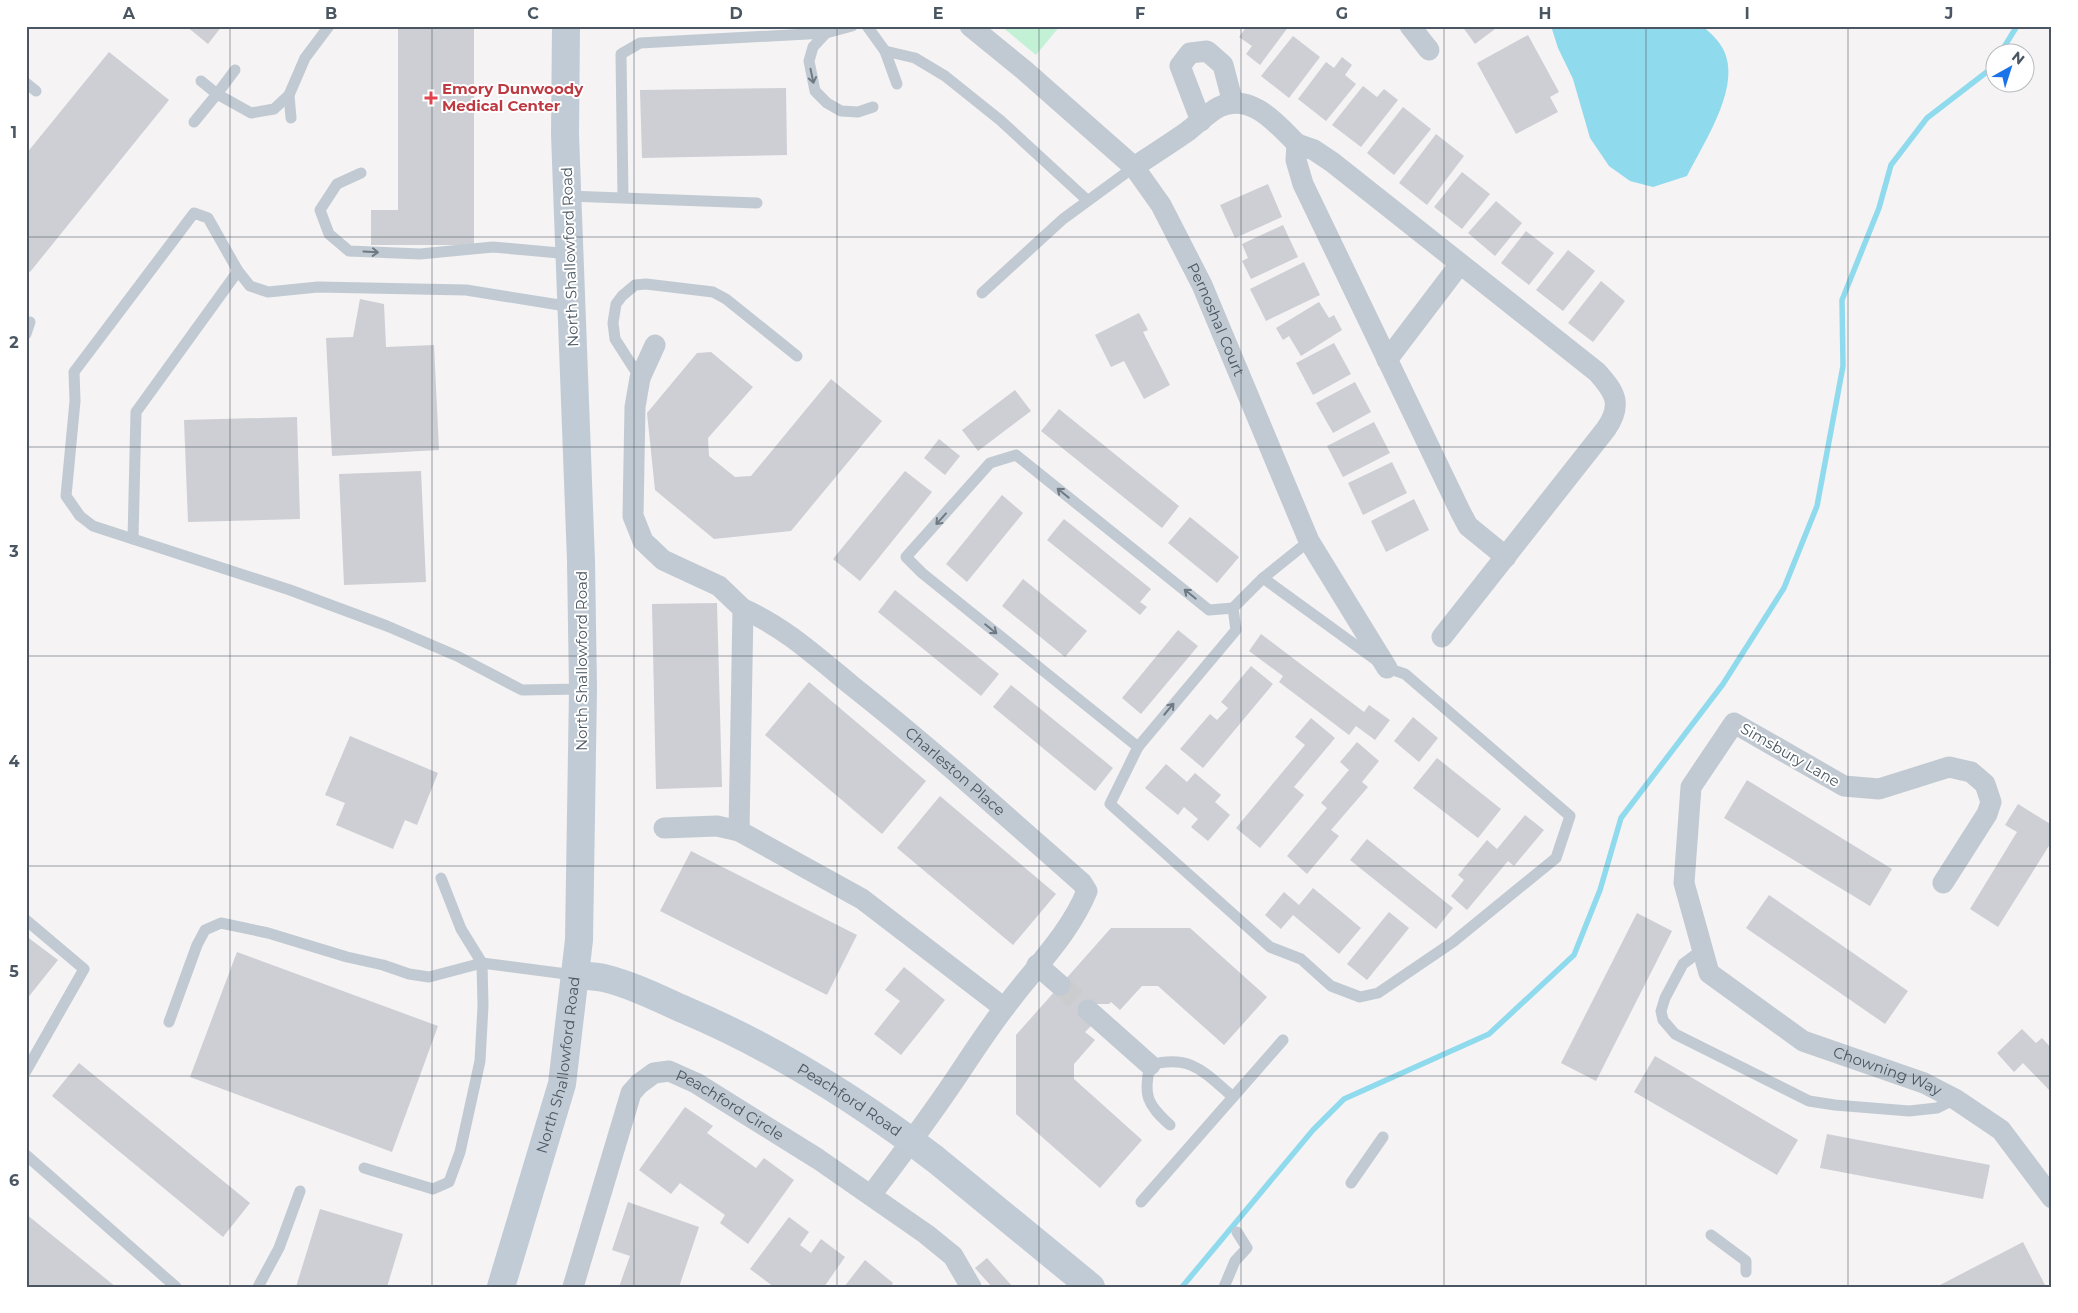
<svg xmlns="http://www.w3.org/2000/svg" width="2078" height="1313" viewBox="0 0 2078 1313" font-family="Montserrat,sans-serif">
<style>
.green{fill:#c3f1d5}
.water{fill:#90daee}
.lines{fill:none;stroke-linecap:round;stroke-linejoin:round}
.stream{stroke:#90daee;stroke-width:5.5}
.building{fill:#cdcfd5}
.street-tunnel{stroke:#caccce;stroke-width:21;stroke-dasharray:21 11;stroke-linecap:butt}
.lane{stroke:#c1cad2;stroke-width:11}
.street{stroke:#c1cad2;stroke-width:21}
.secondary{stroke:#c1cbd6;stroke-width:28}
.oneway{stroke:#6e7983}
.grid{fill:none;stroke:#4a5661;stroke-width:1;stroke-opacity:0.55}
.health-dot{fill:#e0444e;stroke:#fff;stroke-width:2}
.labels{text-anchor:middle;stroke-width:4;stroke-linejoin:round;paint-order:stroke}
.health-label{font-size:15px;font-weight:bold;fill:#be3a42;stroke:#fff;text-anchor:start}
.street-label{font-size:15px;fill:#4a5661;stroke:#fff}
.neatline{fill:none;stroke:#4a5661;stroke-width:2}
.grid-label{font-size:16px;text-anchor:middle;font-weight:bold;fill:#4a5661}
</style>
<rect width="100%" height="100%" fill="#f5f3f3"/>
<polygon class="green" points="1001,26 1060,26 1036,55"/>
<path class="water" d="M1551 26H1702C1712 34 1722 43 1726 56 1738 92 1703 144 1687 176L1653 187 1630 181 1609 166 1590 138 1573 79 1558 48Z"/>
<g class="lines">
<g class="stream">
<polyline points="2001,52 2017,26"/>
<polyline points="1182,1287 1313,1130 1344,1099 1489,1034 1574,955 1600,890 1621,818 1723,684 1784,588 1817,506 1843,366 1842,300 1879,208 1891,165 1927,118 1988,71 1996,60"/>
</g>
</g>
<g class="building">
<polygon points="186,26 222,26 208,44"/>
<polygon points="398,26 474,26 474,245 371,245 371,210 398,210"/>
<polygon points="1247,26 1289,26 1260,65 1246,54 1252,46 1239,37"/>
<polygon points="1462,26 1499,26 1475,44"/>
<polygon points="1528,35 1559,92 1550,97 1558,112 1516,134 1477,63"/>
<polygon points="1293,36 1320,57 1289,98 1261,76"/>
<polygon points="109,52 169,100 30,272 26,269 26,154"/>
<polygon points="1342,57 1352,65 1345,75 1356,84 1326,121 1298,99 1326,62 1334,68"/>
<polygon points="1363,86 1377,97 1384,89 1398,100 1361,147 1332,125"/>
<polygon points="786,88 787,155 642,158 640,90"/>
<polygon points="1403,107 1431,129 1394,175 1367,153"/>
<polygon points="1436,134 1464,156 1427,205 1399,183"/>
<polygon points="1462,172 1490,194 1462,229 1434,207"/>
<polygon points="1268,184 1282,217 1235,238 1220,205"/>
<polygon points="1496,201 1522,223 1495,256 1468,233"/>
<polygon points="1283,225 1298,257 1251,279 1242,261 1248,258 1242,244"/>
<polygon points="1526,231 1554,253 1529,285 1501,263"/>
<polygon points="1568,250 1595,271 1563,311 1536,290"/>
<polygon points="1304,262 1320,295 1266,321 1250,289"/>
<polygon points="1601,281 1625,301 1593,342 1568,323"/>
<polygon points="360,299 384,304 386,347 434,345 439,450 332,456 326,338 353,337"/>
<polygon points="1319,302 1329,318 1334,315 1342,330 1301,356 1289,336 1283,340 1276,328"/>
<polygon points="1139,313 1148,330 1143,332 1170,385 1144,399 1124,361 1111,367 1095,335"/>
<polygon points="1334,343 1351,374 1313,395 1296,363"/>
<polygon points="711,352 753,387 708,438 709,456 735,477 751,476 831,379 882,421 791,531 714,539 655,490 647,413 697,353"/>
<polygon points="1355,382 1371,412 1333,433 1316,403"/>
<polygon points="1015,390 1031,411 978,451 962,430"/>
<polygon points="1059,409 1179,506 1162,528 1041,431"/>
<polygon points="297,417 300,519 188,522 184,420"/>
<polygon points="1374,422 1390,453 1343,477 1327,446"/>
<polygon points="939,439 960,456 945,475 924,458"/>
<polygon points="1392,462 1407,493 1363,515 1348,483"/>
<polygon points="421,471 426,582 344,585 339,474"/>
<polygon points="905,471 932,492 860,581 833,559"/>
<polygon points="1002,495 1023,513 967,582 946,564"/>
<polygon points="1414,499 1429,530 1386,552 1371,521"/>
<polygon points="1190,517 1239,557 1217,583 1168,543"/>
<polygon points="1064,519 1151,589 1140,602 1147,607 1140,615 1047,540"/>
<polygon points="1023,579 1087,631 1065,657 1002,606"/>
<polygon points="895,590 999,674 981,696 878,612"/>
<polygon points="717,603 722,787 656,789 652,604"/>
<polygon points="1178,630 1198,646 1141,714 1122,698"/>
<polygon points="1261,634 1364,712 1369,705 1390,720 1375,740 1356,726 1349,735 1279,682 1283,676 1249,651"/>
<polygon points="1251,666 1273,684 1203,768 1180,749 1210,714 1217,720 1228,708 1221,702"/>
<polygon points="809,682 926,781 882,834 765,735"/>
<polygon points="1011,685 1113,768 1095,791 993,707"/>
<polygon points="1413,717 1438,738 1419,762 1394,741"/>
<polygon points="1311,718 1335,738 1294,787 1304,795 1260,848 1236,828 1305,745 1295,737"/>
<polygon points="350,736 438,773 417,825 405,820 393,849 336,825 345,803 325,795"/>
<polygon points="1357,742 1379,761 1362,782 1368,787 1331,830 1339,836 1307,874 1287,856 1327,808 1321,803 1349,770 1340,762"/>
<polygon points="1437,758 1501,809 1478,838 1413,788"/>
<polygon points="1166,764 1187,782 1195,773 1221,795 1215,802 1230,815 1208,841 1191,827 1198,819 1184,807 1178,815 1145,788"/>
<polygon points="1747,780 1892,869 1870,906 1724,818"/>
<polygon points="940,796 1056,894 1013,945 897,848"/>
<polygon points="2018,804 2052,825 2052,841 1998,927 1970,909 2017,832 2005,825"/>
<polygon points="1525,815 1544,830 1514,866 1508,861 1467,910 1451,896 1464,880 1458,875 1487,840 1497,849"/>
<polygon points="1367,839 1453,908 1436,929 1350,860"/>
<polygon points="691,851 857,935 827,995 660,911"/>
<polygon points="1313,888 1361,928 1339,954 1293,915 1281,929 1265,915 1284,892 1299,905"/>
<polygon points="1769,895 1908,991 1885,1024 1746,928"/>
<polygon points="1389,912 1409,928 1367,980 1347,964"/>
<polygon points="1637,913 1672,931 1596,1081 1561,1063"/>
<polygon points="1111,928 1190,928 1267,997 1224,1045 1158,986 1142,986 1120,1010 1111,1002 1109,1004 1093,1004 1092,1025 1085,1032 1095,1040 1074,1064 1074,1079 1142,1140 1100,1188 1016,1114 1016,1035"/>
<polygon points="26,936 58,960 26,1000"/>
<polygon points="237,952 438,1026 392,1152 190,1077"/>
<polygon points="904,967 945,1000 901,1055 874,1034 900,1001 885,990"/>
<polygon points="2022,1029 2036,1043 2042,1038 2052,1049 2052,1093 2023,1063 2014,1072 1997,1053"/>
<polygon points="1655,1056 1798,1140 1777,1175 1634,1092"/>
<polygon points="79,1063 250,1203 223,1237 52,1096"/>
<polygon points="685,1107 713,1126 707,1133 756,1168 764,1158 794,1180 748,1244 720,1223 725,1215 680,1183 671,1194 639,1170"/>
<polygon points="1827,1134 1990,1165 1983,1199 1820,1168"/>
<polygon points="628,1202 699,1227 679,1287 619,1287 630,1256 612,1250"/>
<polygon points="320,1209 403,1234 387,1287 296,1287"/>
<polygon points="26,1214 116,1287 26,1287"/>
<polygon points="789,1217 809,1232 800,1245 811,1253 821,1239 845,1257 824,1287 774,1287 750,1269"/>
<polygon points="2023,1242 2046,1287 1941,1287 1940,1285"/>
<polygon points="987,1258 1013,1287 992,1287 975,1268"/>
<polygon points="865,1260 893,1283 890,1287 844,1287"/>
</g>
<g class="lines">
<polyline class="street-tunnel" points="1060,985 1088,1010"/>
<g class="lane">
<polyline points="867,26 885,51 915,58 945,76 1000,120 1087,200"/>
<polyline points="826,33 813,47 809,61 815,91 827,103 841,111 858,112 873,107"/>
<polyline points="885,51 897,84"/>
<polyline points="235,70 217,94 251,113 274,109 289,95 305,58 329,26"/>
<polyline points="26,83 36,91"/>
<polyline points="289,95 291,118"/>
<polyline points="194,122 217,94 201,81"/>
<polyline points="361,173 337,184 320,210 329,234 349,251 420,254 493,247 570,254"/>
<polyline points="568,196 757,203"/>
<polyline points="623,197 621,54 640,43 826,33 852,26"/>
<polyline points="982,293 1063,219 1134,167"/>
<polyline points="572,307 466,290 318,287 268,292 250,286 238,271 208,218 194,213 74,372 75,401 66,496 80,516 93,526 290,590 387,626 457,656 522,690 583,689"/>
<polyline points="26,334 30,322"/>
<polyline points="640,378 615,339 613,323 616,304 622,296 635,285 646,284 713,292 726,299 797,356"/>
<polyline points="133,539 136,412 238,271"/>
<polyline points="1233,608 1236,630 1138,747 1110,804 1270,947 1301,959 1331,986 1360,997 1378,993 1453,942 1556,858 1570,816 1405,674 1387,668 1263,578"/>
<polyline points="1138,747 922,573 906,557 990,463 1016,455 1209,610 1233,608 1263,578 1309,541"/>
<polyline points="441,878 461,929 482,963 574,975"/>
<polyline points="26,920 84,969 26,1071"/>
<polyline points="1703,949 1683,964 1665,998 1661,1011 1663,1020 1675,1034 1809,1101 1835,1105 1909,1111 1937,1108 1955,1099"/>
<polyline points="169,1022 197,945 205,930 221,923 268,933 347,957 383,965 409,974 429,977 482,963 483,1006 480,1061 460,1152 449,1182 433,1189 364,1168"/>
<path d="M1170 1125C1147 1104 1143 1096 1150 1065 1191 1054 1204 1072 1233 1097"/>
<polyline points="26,1155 176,1287"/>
<polyline points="1351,1183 1383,1137"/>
<polyline points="1141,1202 1283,1040"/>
<polyline points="1711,1235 1746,1261 1746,1272"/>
<polyline points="258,1287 279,1248 300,1191"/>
<polyline points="1224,1287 1235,1261 1247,1248 1237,1232"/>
</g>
<g class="street">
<path id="s1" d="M970 26 1024 70 1134 167 1161 205 1202 285 1309 541 1387 668"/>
<polyline points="1410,26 1429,50"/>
<polyline points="1201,121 1180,66 1190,53 1207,51 1223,65 1233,103"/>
<path d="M1297 144 1314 150 1332 162 1597 372C1615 392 1623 404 1606 429L1442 637"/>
<path d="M1134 167C1152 155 1171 143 1188 131 1198 123 1208 113 1219 107 1251 92 1277 124 1297 144L1296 160 1303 184 1461 513 1468 526 1506 557"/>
<polyline points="655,345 640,378 635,407 633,516 643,541 663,560 719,586 743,609 739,831"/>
<polyline points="1387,360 1460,264"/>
<path id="s2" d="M743 609C783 626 817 657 851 685 931 748 1006 816 1082 883L1087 891C1069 935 1034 968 1006 1006 988 1029 972 1054 956 1078 929 1118 900 1157 871 1195"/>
<polyline points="664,828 717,826 739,831 862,899 1004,1008"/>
<path id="s3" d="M1943 883 1987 814 1991 802 1985 784 1971 772 1949 767 1879 789 1844 786 1734 723 1691 787 1684 883 1709 973 1803 1041 1924 1083 1955 1099 2001 1130 2052 1198"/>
<polyline points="1037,965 1060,985"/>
<polyline points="1088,1010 1150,1065"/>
<path id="s4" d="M573 1287 631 1093 639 1084 654 1073 669 1071 696 1083 818 1159 926 1234 953 1256 971 1287"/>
</g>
<g class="secondary">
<path id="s5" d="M574 975C583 976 594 976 604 978 632 985 658 998 685 1010 772 1047 860 1102 935 1159L1091 1287"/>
<path id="s6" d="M501 1287 562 1084 579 940 583 689 581 561 565 135 566 26"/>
</g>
</g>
<defs><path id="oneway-shaft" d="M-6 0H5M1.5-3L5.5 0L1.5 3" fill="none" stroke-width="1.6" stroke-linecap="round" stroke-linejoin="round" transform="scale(1.25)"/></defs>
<g class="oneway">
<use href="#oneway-shaft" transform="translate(812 76) rotate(78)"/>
<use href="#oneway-shaft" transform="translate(371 252) rotate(3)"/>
<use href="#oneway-shaft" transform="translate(1063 493) rotate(-141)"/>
<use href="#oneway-shaft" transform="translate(941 519) rotate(132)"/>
<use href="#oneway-shaft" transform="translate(1190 594) rotate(-141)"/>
<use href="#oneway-shaft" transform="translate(991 629) rotate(39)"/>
<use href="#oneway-shaft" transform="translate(1169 709) rotate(-50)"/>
</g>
<path class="grid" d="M230 26V1287M432 26V1287M634 26V1287M837 26V1287M1039 26V1287M1241 26V1287M1444 26V1287M1646 26V1287M1848 26V1287M26 237H2052M26 447H2052M26 656H2052M26 866H2052M26 1076H2052"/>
<path class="health-dot" d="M428.5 90.5h5v5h5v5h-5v5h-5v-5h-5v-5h5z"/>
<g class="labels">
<g class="health-label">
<text x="442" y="94">Emory Dunwoody<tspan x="442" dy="17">Medical Center</tspan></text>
</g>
<g class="street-label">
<text transform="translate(570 257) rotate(-92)" y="5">North Shallowford Road</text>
<text dy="5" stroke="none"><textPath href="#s1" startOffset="390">Pernoshal Court</textPath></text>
<text transform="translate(582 661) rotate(-90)" y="5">North Shallowford Road</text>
<text transform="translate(1790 755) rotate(30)" y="5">Simsbury Lane</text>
<text dy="5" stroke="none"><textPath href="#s2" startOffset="268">Charleston Place</textPath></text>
<text dy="5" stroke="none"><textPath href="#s6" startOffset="230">North Shallowford Road</textPath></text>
<text dy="5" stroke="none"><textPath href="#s3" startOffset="862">Chowning Way</textPath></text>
<text dy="5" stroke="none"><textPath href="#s5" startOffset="305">Peachford Road</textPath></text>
<text dy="5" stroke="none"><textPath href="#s4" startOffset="318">Peachford Circle</textPath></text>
</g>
</g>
<rect width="2078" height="1313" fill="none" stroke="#ffffff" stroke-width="55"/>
<g transform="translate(2010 68) rotate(39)"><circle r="24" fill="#ffffff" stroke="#b7bbc0"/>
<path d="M0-4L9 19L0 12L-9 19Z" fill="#1a73e8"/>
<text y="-8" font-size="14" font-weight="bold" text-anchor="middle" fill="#4a5661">N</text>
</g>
<rect x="28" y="28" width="2022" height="1258" class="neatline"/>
<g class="grid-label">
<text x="129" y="19">A</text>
<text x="331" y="19">B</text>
<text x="533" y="19">C</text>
<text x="736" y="19">D</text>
<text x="938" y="19">E</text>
<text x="1140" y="19">F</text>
<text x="1342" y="19">G</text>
<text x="1545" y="19">H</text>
<text x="1747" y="19">I</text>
<text x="1949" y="19">J</text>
<text x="14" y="138">1</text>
<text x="14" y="348">2</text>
<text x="14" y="557">3</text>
<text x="14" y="767">4</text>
<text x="14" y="977">5</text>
<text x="14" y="1186">6</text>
</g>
</svg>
